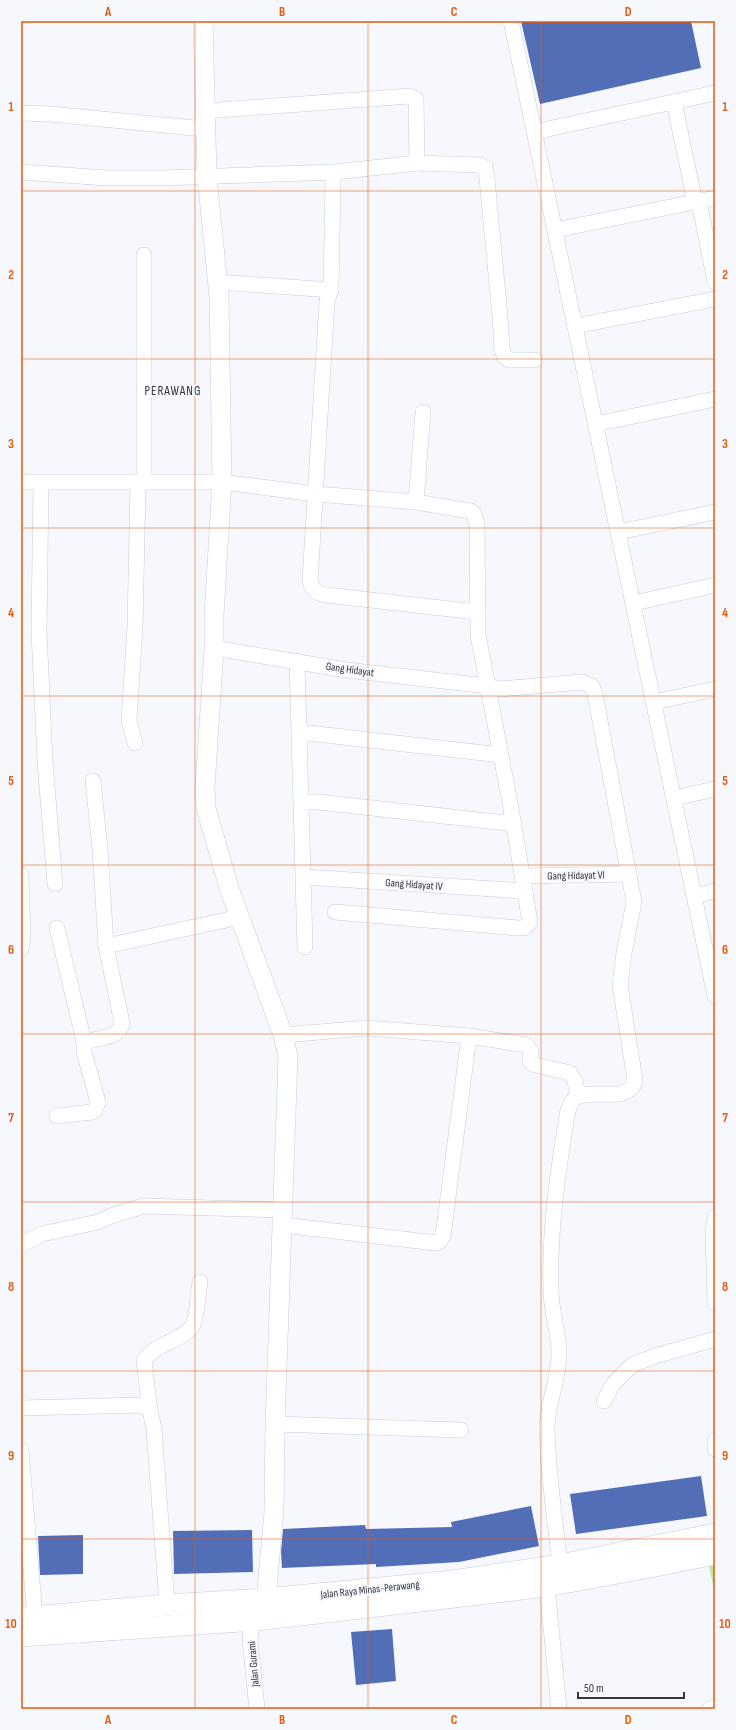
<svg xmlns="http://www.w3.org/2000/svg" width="736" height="1730" viewBox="0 0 736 1730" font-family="'Sofia Sans Condensed',sans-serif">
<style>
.green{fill:#c8e79e}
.building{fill:#526eb7}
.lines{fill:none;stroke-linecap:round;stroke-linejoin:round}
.minor-casing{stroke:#c6ccda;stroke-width:16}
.tertiary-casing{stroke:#c6ccda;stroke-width:20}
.secondary-casing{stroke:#c6ccda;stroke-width:22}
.minor{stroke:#fff;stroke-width:15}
.tertiary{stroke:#fff;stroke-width:19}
.secondary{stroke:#fff;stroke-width:21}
.grid{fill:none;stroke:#e8590c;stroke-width:1;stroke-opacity:0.55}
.labels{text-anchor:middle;stroke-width:4;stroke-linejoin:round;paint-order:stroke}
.street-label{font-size:11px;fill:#33363b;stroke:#f6f8fe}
.quarter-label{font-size:13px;letter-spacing:1px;fill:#33363b;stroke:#f6f8fe}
.neatline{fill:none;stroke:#e8590c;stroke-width:1.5}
.grid-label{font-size:13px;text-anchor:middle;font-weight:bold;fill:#e8590c}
</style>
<rect width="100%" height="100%" fill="#f6f8fe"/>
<polygon class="green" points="715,1549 715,1595 706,1551"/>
<g class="building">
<polygon points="521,21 691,21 701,68 540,104"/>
<polygon points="701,1476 707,1516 576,1534 570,1494"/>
<polygon points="531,1506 539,1546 459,1562 376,1567 376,1564 282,1568 281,1552 283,1529 365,1525 366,1529 452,1527 451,1522"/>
<polygon points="252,1530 253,1572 174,1574 173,1531"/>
<polygon points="83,1535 83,1574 40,1575 38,1536"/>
<polygon points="392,1629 396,1681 356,1685 351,1632"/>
</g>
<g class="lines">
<defs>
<g id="minor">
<polyline points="511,21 715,996"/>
<polyline points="674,102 695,202"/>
<path d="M205 111 410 96 416 99 417 163 344 171 336 172 333 181 331 290 327 301 310 581C313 591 316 593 326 595L477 612"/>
<polyline points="21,113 50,114 205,129"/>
<polyline points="534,132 715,93"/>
<polyline points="417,163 480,165 485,168 487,179 500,316 502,349 504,356 509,360 535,360"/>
<polyline points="21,172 107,178 162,178 336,172"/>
<polyline points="699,201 715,282"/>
<polyline points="555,230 715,198"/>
<polyline points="218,282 331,290"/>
<polyline points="575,326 715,299"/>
<polyline points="596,424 715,399"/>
<polyline points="21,482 222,482 316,494 416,502 470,511 474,514 477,524 478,635 510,803 530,922 524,928 518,928 335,912"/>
<polyline points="41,483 39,631 45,762 55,884"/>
<polyline points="144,483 144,255"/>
<polyline points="416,502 423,412"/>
<polyline points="619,532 715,512"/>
<polyline points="634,603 715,585"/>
<path d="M214 648 346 670 487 686 500 689 582 682 592 686 595 694 634 902 624 953 620 985 635 1080C630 1106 587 1086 574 1099 571 1102 570 1106 568 1110 558 1170 549 1230 551 1291 551 1313 560 1335 559 1357 558 1382 547 1404 547 1429 548 1474 555 1520 560 1565"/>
<polyline points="297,661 305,947"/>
<polyline points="654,702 715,689"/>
<polyline points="299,732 501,755"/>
<polyline points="135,743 129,721 135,627 138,483"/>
<polyline points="93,781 100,849 106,946"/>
<polyline points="674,798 715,789"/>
<polyline points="302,802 319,802 514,824"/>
<polyline points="21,875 23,938 21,949"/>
<polyline points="523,876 629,874"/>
<polyline points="304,877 525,891"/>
<polyline points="694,896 715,891"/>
<polyline points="57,928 84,1042"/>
<polyline points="469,1036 526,1045 531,1051 530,1060 532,1064 570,1073 575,1081 578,1096"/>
<path d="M57 1116 92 1112 95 1110 98 1102 84 1052V1042C97 1038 120 1039 122 1023L106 946 240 917"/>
<polyline points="715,1217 713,1233 715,1303"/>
<polyline points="283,1225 436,1243 440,1241 443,1236 469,1036 367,1028 283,1035"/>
<polyline points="21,1245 42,1234 98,1222 111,1216 143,1206 283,1210"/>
<polyline points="604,1401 613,1384 632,1365 655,1356 715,1339"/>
<polyline points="21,1408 142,1405 150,1410 154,1429 167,1605"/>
<path d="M150 1410 144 1361C154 1343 186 1340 193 1325 197 1315 198 1294 200 1282"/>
<polyline points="275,1424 461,1430"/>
<polyline points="715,1441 715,1449"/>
<polyline points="21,1450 35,1617"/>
<polyline points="547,1586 559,1709"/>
<polyline points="257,1709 250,1640 251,1628 261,1613"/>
<polyline points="710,1709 715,1707"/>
</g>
<polyline id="tertiary" points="203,21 207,177 219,296 222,482 214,615 214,648 205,787 206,808 229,888 283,1035 288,1057 275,1424 274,1512 266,1599"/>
<g id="secondary">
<polyline points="21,1618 167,1605 266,1599 453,1581 560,1565 715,1534"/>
<polyline points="21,1636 257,1620 403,1603 547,1586 650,1567 715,1554"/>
</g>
</defs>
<use href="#minor" class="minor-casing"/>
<use href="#tertiary" class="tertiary-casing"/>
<use href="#secondary" class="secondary-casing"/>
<use href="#minor" class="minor"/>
<use href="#tertiary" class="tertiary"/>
<use href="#secondary" class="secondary"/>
</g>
<path class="grid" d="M195 21V1709M368 21V1709M541 21V1709M21 191H715M21 359H715M21 528H715M21 696H715M21 865H715M21 1034H715M21 1202H715M21 1371H715M21 1539H715"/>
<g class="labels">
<g class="street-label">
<text transform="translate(350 669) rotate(8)" y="4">Gang Hidayat</text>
<text transform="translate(576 875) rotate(-1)" y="4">Gang Hidayat VI</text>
<text transform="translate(414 884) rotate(4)" y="4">Gang Hidayat IV</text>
<text transform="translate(370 1589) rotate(-6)" y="4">Jalan Raya Minas-Perawang</text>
<text transform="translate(253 1664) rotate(-95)" y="4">Jalan Gurami</text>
</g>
<g class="quarter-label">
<text x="173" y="395">PERAWANG</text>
</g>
</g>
<rect width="736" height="1730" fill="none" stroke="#f6f8fe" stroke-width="44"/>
<path d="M578 1692v6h106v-6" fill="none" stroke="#33363b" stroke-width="2"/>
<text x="584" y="1692" font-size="12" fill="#33363b" stroke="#f6f8fe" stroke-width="3" paint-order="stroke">50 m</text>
<rect x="22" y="22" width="692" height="1686" class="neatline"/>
<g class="grid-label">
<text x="108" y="16">A</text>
<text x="282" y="16">B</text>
<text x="454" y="16">C</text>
<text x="628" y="16">D</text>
<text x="11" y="111">1</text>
<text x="725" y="111">1</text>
<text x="11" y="279">2</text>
<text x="725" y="279">2</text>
<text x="11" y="448">3</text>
<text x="725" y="448">3</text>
<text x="11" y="617">4</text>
<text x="725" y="617">4</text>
<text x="11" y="785">5</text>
<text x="725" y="785">5</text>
<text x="11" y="954">6</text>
<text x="725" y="954">6</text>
<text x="11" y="1122">7</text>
<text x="725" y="1122">7</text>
<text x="11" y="1291">8</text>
<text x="725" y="1291">8</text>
<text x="11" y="1460">9</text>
<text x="725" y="1460">9</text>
<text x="11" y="1628">10</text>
<text x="725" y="1628">10</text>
<text x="108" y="1724">A</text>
<text x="282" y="1724">B</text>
<text x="454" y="1724">C</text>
<text x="628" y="1724">D</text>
</g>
</svg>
